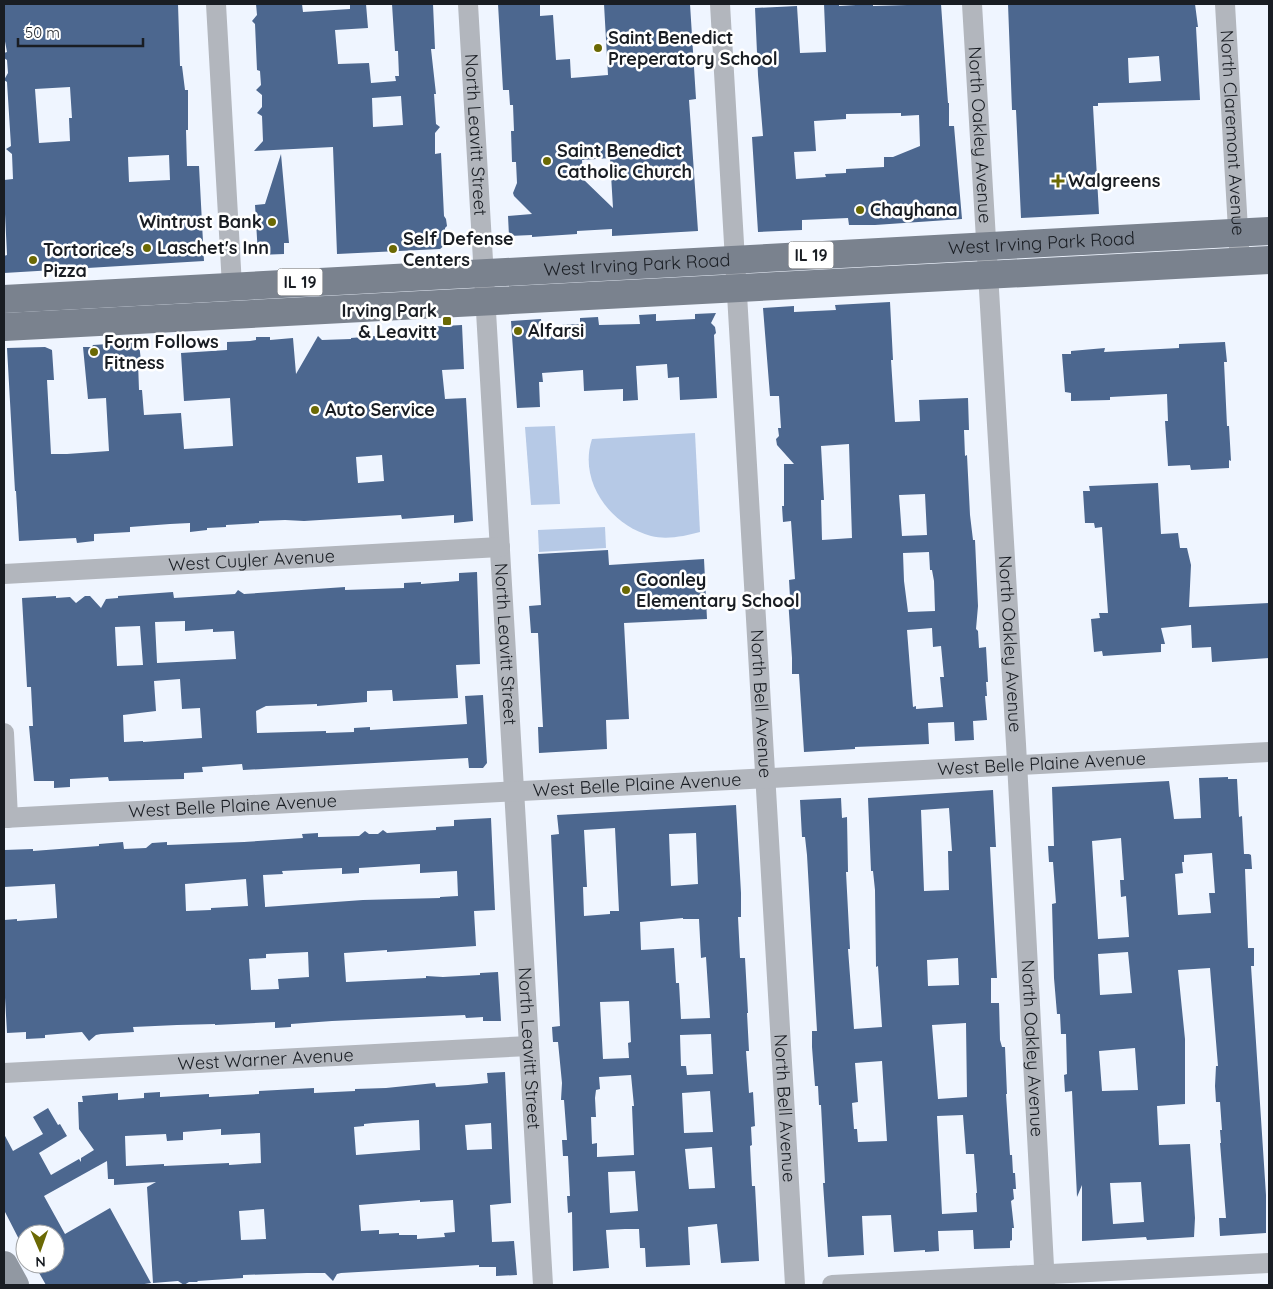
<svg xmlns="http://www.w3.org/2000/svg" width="1273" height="1289" viewBox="0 0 1273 1289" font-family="Quicksand,sans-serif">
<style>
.green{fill:#b6c9e6}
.building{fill:#4c678f;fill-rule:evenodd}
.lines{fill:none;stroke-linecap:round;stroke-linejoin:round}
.street{stroke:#b2b6bd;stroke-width:20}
.secondary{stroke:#9198a2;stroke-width:28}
.primary{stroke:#7a828e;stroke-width:28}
.poi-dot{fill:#6b6904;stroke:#fff;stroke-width:2}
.labels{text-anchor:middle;stroke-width:5;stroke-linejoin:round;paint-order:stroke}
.shield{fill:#fff;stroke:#5e6165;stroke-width:1}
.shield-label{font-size:16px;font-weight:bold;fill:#191d23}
.poi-label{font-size:18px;font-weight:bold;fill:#191d23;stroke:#fff;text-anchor:start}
.street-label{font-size:18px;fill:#191d23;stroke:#fff}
</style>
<rect width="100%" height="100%" fill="#eff5ff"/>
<g class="green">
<polygon points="555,426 560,504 531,505 525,427"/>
<path d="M695 433 700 532C685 536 667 540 651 536 610 525 578 481 592 439Z"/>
<polygon points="605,527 606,548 539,552 538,530"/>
</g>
<g class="building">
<path d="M4 4H178L180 66H182L185 90H188V130H186L187 166H199L204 261 4 273V256L7 255 5 214H4V180L13 179 12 154 6 149 11 146 7 82 4 80 8 73 7 60 4 58V53L7 52 4 36ZM70 87 72 118H69L70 141 39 143 35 89ZM169 155 170 180 129 182 128 157Z"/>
<path d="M256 4H302L303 12 350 9V4H366L368 28 335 30 338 64 369 63 371 83 396 81 395 76H399L398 51H395L392 4H433L435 49H431L436 94H434L436 124 440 127 435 133V154L441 153 444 216 446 219 447 226 445 228 446 244 440 249 337 254 333 147 254 151 263 141 262 116 257 113 262 107V95L256 90 261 85 260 71 257 70 255 24 252 21 257 15ZM401 96 403 125 373 127 372 98Z"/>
<path d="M498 4H540V16L553 15 556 60 570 59 571 78 608 75 604 4H690L696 99 689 100 698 231 612 236V229L577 231V234L532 237V235L509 236 508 216 532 214 514 196 513 193 517 183 516 162H512L511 131H514L513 105H510L509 90H503ZM610 158 613 208 583 179 582 160Z"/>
<path d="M824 4H839V6L873 4V6L941 4 948 103H949V126H954L962 219 875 225H849L848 218 802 220V230L758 232 752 137 763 136 758 75 755 8 797 6 800 53 826 52ZM901 113V116L919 115 920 146 893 157H884V167L846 169V173L825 174 826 177 796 179 794 152 816 151 814 121 846 119V114Z"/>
<path d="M1008 4H1195L1198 27H1196L1200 100 1098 103V106H1093L1099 214 1021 218 1016 110H1012ZM1159 56 1161 81 1129 83 1128 58Z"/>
<polygon points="281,154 289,243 284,243 284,254 258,255 255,205 265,204"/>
<path d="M890 302 893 360H891L895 422 920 421 919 400 968 398 969 430H964L965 456 967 455 970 515 973 540H975L978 606 976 629 978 631 979 648 986 647 988 682H986L987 696H985L987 720 973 721 974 740 955 741 954 722 928 723 929 744 855 747V749L804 752 799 674H792V658L788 598 790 597 789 580 795 579 791 521 783 522 782 506H784V464H794L777 445 776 439 779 436 778 428H781L779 396H770L763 308 794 306V312L836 310 835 305ZM849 444 852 538 822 540 821 500H824L821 446ZM925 494 927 535 902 536 899 495ZM929 552 930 570H932L934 581 935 611 908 612 904 581 903 553ZM932 628 933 647 941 646 944 677H940L943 707 916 709V706L913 707 907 630Z"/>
<polygon points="716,313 711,323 715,327 716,333 714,335 717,398 680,400 679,377 668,378 667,364 636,366 638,400 623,401 623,389 584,391 583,370 542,373 543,382 539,382 540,407 517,408 511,321 541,319 542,326 580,324 580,318 598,317 599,325 640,324 639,315 656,314 656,321 695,319 695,314"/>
<path d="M462 325 464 369 442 370 445 399 466 398 473 521 454 523V515L402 519 401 515 304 521 285 520 259 521V523L226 525V527L207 528V530L190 532V523L170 524 130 527V532L94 534V541L77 543 76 538 19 541 16 491H15L7 348 45 347 52 350 54 380H47L51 454H67L109 451 106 398 88 399 83 347H92L93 345 139 342 141 362H138L139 390H142L144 415 181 413 184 449 233 446 230 398 184 401 181 353 227 350V342L250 341 256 340V337H270V340L293 338 296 374 318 336 322 340 351 339V338L425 332V327ZM382 455 384 481 358 483 356 457Z"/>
<polygon points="1225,342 1227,362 1224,362 1227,426 1229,426 1231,461 1229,460 1229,468 1191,470 1190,465 1168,466 1165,421 1168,421 1167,394 1110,397 1110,400 1071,401 1071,393 1065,392 1062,354 1071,354 1071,351 1105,348 1104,352 1179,348 1179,344"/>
<polygon points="1158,483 1161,534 1178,533 1180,548 1187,548 1191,565 1189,607 1269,603 1269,658 1212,662 1211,647 1192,648 1191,625 1161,628 1165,644 1161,644 1161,652 1103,656 1102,651 1094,652 1091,619 1100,618 1099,613 1108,613 1102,527 1095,528 1094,523 1085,523 1083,491 1090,491 1089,486"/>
<polygon points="608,550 609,565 704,559 707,619 624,623 629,719 606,720 607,749 539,753 538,727 543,727 538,633 531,633 529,606 541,605 538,554"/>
<path d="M477 572 480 664 456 665 458 698 393 701 392 690 367 691V702L317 706V704L266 706 256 711 257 733 326 731V733L354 732V728L370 727V730L467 724 465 696 483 695 487 763 483 768H469L468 758 243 770 242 764 202 767 203 772 184 773V779L109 781 108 777 70 779V787L54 788V781H34L29 726H33L31 687H27L22 598 56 596V598L70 597 76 603 85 596H90L101 608 106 599 118 598V596L173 592 174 598 235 594 238 590 244 594 345 587V590L404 588V583L421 582V584L459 581V573ZM185 621V631L213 629V632L234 631 236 659 157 663 155 622ZM140 626 143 665 117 666 115 627ZM180 679 182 709 200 708 202 738 143 742V741L124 742 123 715 156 711 154 681Z"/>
<path d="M1228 777V779H1237L1239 817 1242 816 1244 854H1249L1251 855 1252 869H1245L1248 948H1254V966H1251L1266 1195V1233L1220 1236 1219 1218H1226L1220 1143H1221L1220 1130H1222L1220 1102H1216L1215 1086 1216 1066H1218L1210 968 1178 970 1185 1039V1104L1157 1106 1159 1145 1190 1144 1195 1218 1194 1237 1147 1240 1146 1237 1082 1241V1185L1077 1197 1072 1091 1065 1092 1064 1075 1067 1074 1066 1034H1061L1060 1014H1057L1054 978 1052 904 1056 903 1053 862H1049L1048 846H1054L1052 787 1169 781 1174 819 1201 818 1199 778ZM1121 838 1124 880H1120L1121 897 1126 896 1129 937 1098 939 1092 841ZM1212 853 1215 893H1209L1211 913 1178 915 1175 874 1183 873 1182 862H1184V855ZM1128 952 1132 993 1100 995 1098 954ZM1135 1048 1138 1090 1102 1091 1099 1051ZM1141 1182 1144 1222 1113 1224 1110 1183Z"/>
<path d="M993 790 996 847H990L997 978H991V1003H999L1000 1040 1002 1047H1005L1007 1094H1006L1010 1155H1012L1013 1173H1015L1016 1189H1013L1014 1199 1011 1201 1014 1228H1012V1240L1010 1241V1248L974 1249 973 1230 938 1231 939 1251 925 1252V1250L894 1252 891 1215 862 1216 864 1255 828 1257 823 1183H825L821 1105H819L818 1086H815L812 1047V1031H817L807 855 805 837H802L800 800 841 798 842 818 847 817 848 872H846L850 949H848L854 1029 882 1027 878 966 876 967 875 890 873 871H871L868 798ZM949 808 952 851H948L949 890 924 891 921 810ZM958 958 959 985 928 986 927 960ZM966 1023 967 1097 938 1099 932 1025ZM882 1061 887 1141 858 1142 857 1129H854L852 1103 858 1102 855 1063ZM963 1115 966 1154H974L977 1193H976L977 1212 942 1214 937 1116Z"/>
<path d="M736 805 741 893V917H738L740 958H745L748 1013H747L749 1051H746L749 1093 753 1092 755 1126 751 1127 752 1145 750 1146 752 1186H755L759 1261 721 1263 717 1224 688 1227 690 1265 646 1267 645 1248H640L639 1229H625L606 1230 609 1268 573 1271 572 1212 568 1213 567 1196H570L568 1156H563L562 1140H567L564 1100H561L562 1083 558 1042H553L552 1027 560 1026 551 835 559 834 557 815ZM615 828 619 911H610V914L584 916 583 887H587L584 830ZM696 833 698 884 671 886 669 834ZM683 918V919H699L701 958 706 957 710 1018 681 1019 679 983H676L674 948 641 950 640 922ZM629 1001 631 1042 628 1043 629 1058 603 1059 600 1002ZM711 1034 713 1074 687 1075 686 1066H681L680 1035ZM631 1075 634 1106H632L634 1155 597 1157V1143L592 1144 591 1117H596L595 1098 596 1090 600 1089 599 1077ZM710 1091 713 1132 684 1133 682 1093ZM712 1147 715 1188 689 1189 685 1149ZM635 1171 638 1211 610 1213 608 1172Z"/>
<path d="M491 818 495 910 474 911 476 946 387 952V950L344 953 346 982 426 978V976L443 977 480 975V973L498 972 501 1021H483V1017L466 1018 465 1015 332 1021 291 1024V1027L275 1028V1022L215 1025V1024L177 1025 133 1027 134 1032 101 1034 96 1035 89 1041 82 1032 45 1035V1038L26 1039V1032L7 1033 4 980V920L17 919V921L57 918V916L55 884 4 887V850L33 849V851L99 846V844L123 842 124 849 146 848 152 843 167 842V845L244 842 303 838 302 834 318 833V837L359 836 365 831 369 834H378L383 830 387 833 436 830V827L454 826V820ZM420 864V873L457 871 458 896 440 897V898L363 900 265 907V905L263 875 283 874 282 871 342 868V874L359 873V868ZM246 879 248 906 211 908V910L186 911 185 884ZM308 952 309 977 278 979 279 989 251 990 249 959 266 958V954Z"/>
<path d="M505 1072 511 1203 490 1205 492 1242 514 1241 517 1275 496 1276V1267H479V1265L341 1273 337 1274 333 1281 325 1273H307L243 1275V1278L197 1281 198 1282H189L184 1285 178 1281 153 1283 147 1187 156 1182 114 1185V1179H108L107 1161 44 1196 65 1234 110 1208 151 1283 138 1285H46L34 1264H55V1234H25V1251L4 1210V1134L13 1151 43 1134 33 1117 48 1108 58 1125 60 1124 67 1136 39 1153 51 1175 79 1159 81 1162V1158L94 1150 79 1129 78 1102H83L82 1096 118 1093V1100L144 1098V1093L160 1092V1097L209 1094V1097L259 1094V1091L314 1088V1093L355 1091V1089L386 1088 435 1083 436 1087 468 1085 488 1083 487 1073ZM419 1120 420 1150 356 1155 354 1127 364 1126V1124L373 1123ZM491 1123 492 1149 467 1150 465 1125ZM221 1129V1135L260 1133 261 1163 229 1165V1163L164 1166V1164L126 1166 125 1136 166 1134 167 1141 183 1140V1132ZM420 1200V1202L453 1200 455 1232 444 1233 445 1237 417 1239V1235H399V1233L379 1234V1230L361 1231 359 1205ZM264 1209 266 1239 241 1240 239 1211Z"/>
</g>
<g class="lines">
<g class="street">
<polyline points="216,4 232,286"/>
<path id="s1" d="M468 4 543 1285"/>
<path id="s2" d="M720 4 795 1285"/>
<path id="s3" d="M972 4 1016 744 1045 1285"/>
<path id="s4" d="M1225 4 1239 247"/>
<path id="s5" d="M4 574 500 547"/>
<polyline points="4,733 8,818"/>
<path id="s6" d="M4 818 1269 752"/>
<path id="s7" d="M4 1073 529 1046"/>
<polyline points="832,1285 1269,1263"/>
</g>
<polyline class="secondary" points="4,1265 15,1285"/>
<g class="primary">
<path id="s8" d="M4 299 1269 231"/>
<polyline points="4,327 1269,260"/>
</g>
</g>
<g class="poi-dot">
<circle cx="598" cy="48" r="5"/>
<circle cx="547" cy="161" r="5"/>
<path d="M1055.5 173.5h5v5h5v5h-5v5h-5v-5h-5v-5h5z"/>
<circle cx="860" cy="210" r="5"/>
<circle cx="272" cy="222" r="5"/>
<circle cx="147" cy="248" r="5"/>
<circle cx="393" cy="249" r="5"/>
<circle cx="33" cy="260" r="5"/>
<rect x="442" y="316" width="10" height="10" rx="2.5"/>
<circle cx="518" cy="331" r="5"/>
<circle cx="94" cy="352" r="5"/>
<circle cx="315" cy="410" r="5"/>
<circle cx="626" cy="590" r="5"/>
</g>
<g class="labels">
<g class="shield">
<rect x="788.5" y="241.5" width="45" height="27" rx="4"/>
<rect x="277.5" y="268.5" width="45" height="27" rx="4"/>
</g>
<g class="shield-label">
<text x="811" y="261">IL 19</text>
<text x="300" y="288">IL 19</text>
</g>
<g class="poi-label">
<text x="608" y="44">Saint Benedict<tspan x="608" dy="21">Preperatory School</tspan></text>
<text x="557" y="157">Saint Benedict<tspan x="557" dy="21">Catholic Church</tspan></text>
<text x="1068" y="187">Walgreens</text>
<text x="870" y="216">Chayhana</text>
<text x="262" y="228" text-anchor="end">Wintrust Bank</text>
<text x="403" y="245">Self Defense<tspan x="403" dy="21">Centers</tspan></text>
<text x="157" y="254">Laschet's Inn</text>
<text x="43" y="256">Tortorice's<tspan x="43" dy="21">Pizza</tspan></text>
<text x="437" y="317" text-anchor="end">Irving Park<tspan x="437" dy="21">&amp; Leavitt</tspan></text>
<text x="528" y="337">Alfarsi</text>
<text x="104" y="348">Form Follows<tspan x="104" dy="21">Fitness</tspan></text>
<text x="325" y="416">Auto Service</text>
<text x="636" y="586">Coonley<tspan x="636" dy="21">Elementary School</tspan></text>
</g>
<g class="street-label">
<text dy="6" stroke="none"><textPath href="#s4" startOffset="129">North Claremont Avenue</textPath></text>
<text dy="6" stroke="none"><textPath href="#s1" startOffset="131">North Leavitt Street</textPath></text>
<text dy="6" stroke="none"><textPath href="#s3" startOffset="131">North Oakley Avenue</textPath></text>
<text dy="6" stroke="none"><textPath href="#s8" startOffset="1039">West Irving Park Road</textPath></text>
<text dy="6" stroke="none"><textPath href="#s8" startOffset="634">West Irving Park Road</textPath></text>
<text dy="6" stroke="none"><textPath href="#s5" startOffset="248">West Cuyler Avenue</textPath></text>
<text dy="6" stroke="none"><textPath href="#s3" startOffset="641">North Oakley Avenue</textPath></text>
<text dy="6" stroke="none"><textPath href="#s1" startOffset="641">North Leavitt Street</textPath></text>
<text dy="6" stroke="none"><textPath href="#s2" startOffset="701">North Bell Avenue</textPath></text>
<text dy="6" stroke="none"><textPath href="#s6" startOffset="1039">West Belle Plaine Avenue</textPath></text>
<text dy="6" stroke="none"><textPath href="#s6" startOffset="634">West Belle Plaine Avenue</textPath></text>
<text dy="6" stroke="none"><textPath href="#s6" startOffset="229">West Belle Plaine Avenue</textPath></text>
<text dy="6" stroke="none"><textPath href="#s1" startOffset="1046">North Leavitt Street</textPath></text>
<text dy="6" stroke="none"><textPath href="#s3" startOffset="1046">North Oakley Avenue</textPath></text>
<text dy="6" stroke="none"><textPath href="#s7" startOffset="262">West Warner Avenue</textPath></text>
<text dy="6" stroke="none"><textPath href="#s2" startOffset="1106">North Bell Avenue</textPath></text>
</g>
</g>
<rect width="1273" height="1289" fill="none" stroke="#191d23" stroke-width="10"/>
<g transform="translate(40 1249) rotate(178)"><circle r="24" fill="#ffffff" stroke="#a3a5a7"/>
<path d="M0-4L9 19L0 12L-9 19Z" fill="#6b6904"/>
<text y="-8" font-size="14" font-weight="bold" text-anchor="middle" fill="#191d23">N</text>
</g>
<path d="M18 38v8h125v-8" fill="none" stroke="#191d23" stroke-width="2.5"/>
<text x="25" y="38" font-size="15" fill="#191d23" stroke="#ffffff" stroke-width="4" paint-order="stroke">50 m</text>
</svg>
